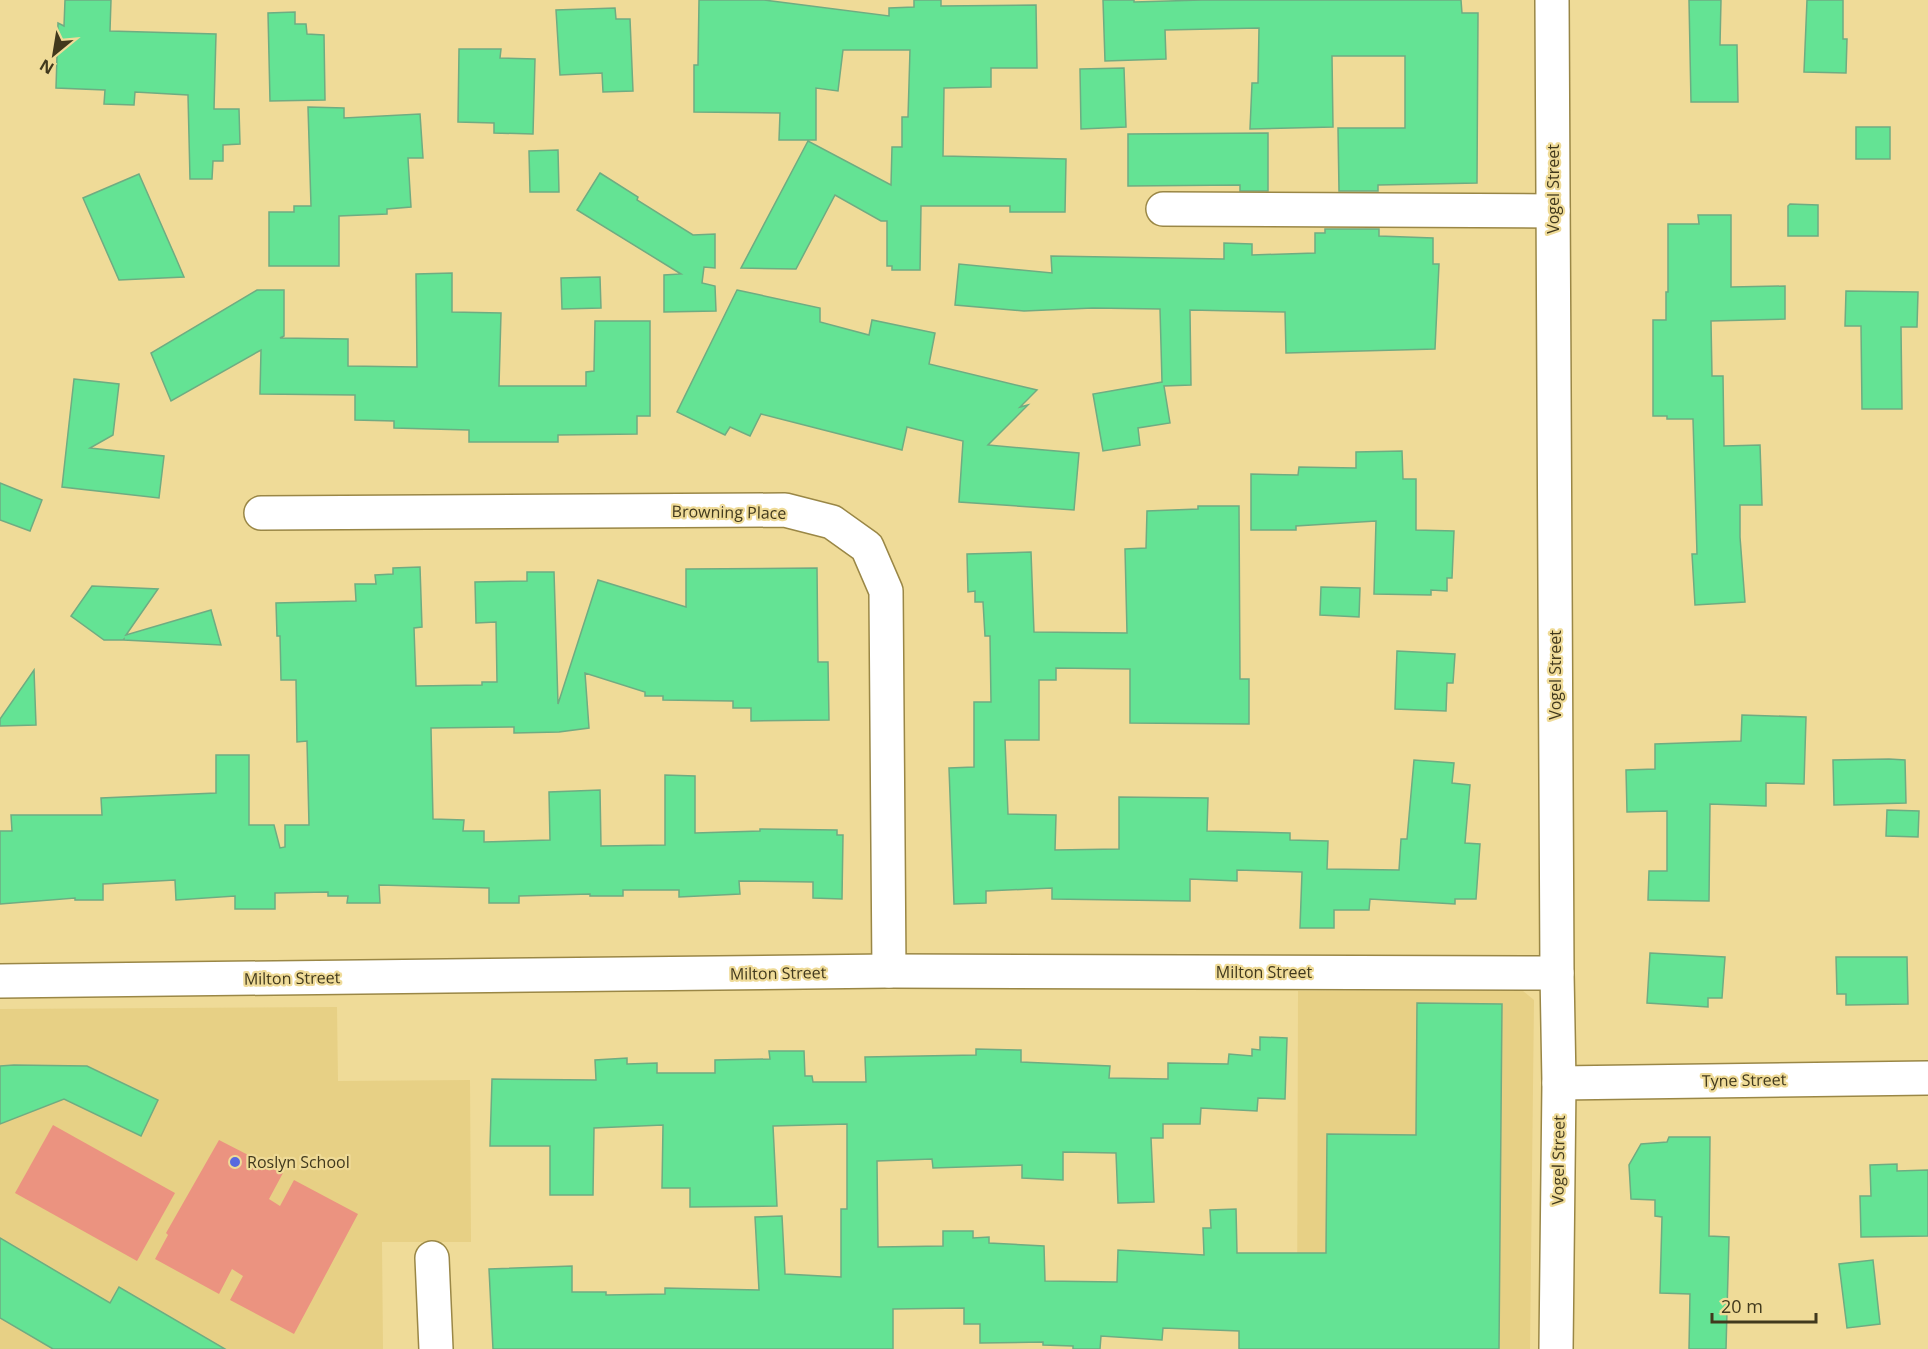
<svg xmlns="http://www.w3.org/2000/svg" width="1928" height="1349" viewBox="0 0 1928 1349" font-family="'Open Sans',sans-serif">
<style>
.built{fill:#e7d085}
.green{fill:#eb9380}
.building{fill:#64e394;stroke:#6fac82;stroke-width:1.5}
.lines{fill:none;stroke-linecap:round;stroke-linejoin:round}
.minor-casing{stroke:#9a8746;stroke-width:36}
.major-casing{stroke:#9a8746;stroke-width:36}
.minor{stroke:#fff;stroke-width:33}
.major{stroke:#fff;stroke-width:33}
.poi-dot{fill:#5969df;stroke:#efdb98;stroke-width:2}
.labels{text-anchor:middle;stroke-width:4.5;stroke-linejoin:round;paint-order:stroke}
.street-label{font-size:16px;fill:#41391d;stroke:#efdb98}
.poi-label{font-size:16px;fill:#41391d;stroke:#efdb98;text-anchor:start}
</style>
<rect width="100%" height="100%" fill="#efdb98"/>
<g class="built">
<polygon points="1298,991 1523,991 1534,1000 1530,1349 1297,1349"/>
<polygon points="337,1007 338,1081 470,1080 471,1242 382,1242 383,1349 0,1349 0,1009"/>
</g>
<g class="green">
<polygon points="53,1125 175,1193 137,1261 15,1193"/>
<polygon points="219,1140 283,1173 269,1199 280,1206 294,1180 358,1214 294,1334 230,1300 243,1276 232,1269 219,1294 155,1259 168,1235 166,1233"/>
</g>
<g class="building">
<polygon points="65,0 111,0 110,31 216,34 214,109 239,109 240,144 223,145 223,161 213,161 212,179 190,179 188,95 135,92 134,105 104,104 105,90 56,88 58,23 64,26"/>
<polygon points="699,0 764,0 889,16 889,8 914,7 914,0 941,0 941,6 1036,5 1037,68 991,68 991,87 944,88 943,156 1066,159 1065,212 1010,212 1010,206 921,206 920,270 892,270 892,266 887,266 887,221 881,221 835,195 796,269 741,268 808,141 891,185 892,147 902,147 902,117 908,117 910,50 843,50 838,91 816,88 816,140 779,140 780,113 694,112 694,65 698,65"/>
<polygon points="1103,0 1134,0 1134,2 1202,0 1461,0 1462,13 1478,13 1477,183 1378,185 1378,191 1339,191 1338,128 1405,128 1405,56 1332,56 1333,127 1250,129 1252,83 1258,83 1259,28 1165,30 1166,59 1105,61"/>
<polygon points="1689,0 1721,0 1720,45 1737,45 1738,102 1691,102"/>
<polygon points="1807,0 1843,0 1843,39 1847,39 1846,73 1804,72"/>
<polygon points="615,8 616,19 630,19 633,91 603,92 602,73 560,75 556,10"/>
<polygon points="295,12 295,24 306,24 307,34 324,35 325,100 270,101 268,13"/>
<polygon points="459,49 501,49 500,58 535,59 533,134 494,133 494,123 458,122"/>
<polygon points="1124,68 1126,127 1081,129 1080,69"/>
<polygon points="308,107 344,108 344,118 420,114 423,158 408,158 411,207 387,209 387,214 339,216 339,266 269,266 269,212 294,212 294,206 311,206"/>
<rect x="1856" y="127" width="34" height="32"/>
<polygon points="1268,133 1268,191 1240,191 1240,185 1128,186 1128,134"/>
<polygon points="558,150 559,192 530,192 529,151"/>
<polygon points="600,173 638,197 637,200 693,235 715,234 715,268 704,267 702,283 715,286 716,311 664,312 664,275 681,274 577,210"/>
<polygon points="139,174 175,256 184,277 119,280 83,198"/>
<polygon points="1790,204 1818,205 1818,236 1788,236 1788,206"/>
<polygon points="1698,215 1731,215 1731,287 1785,286 1785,319 1711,321 1712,376 1723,376 1724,446 1760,445 1762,505 1740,505 1740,537 1745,602 1695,605 1692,554 1697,554 1693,419 1667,419 1667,416 1653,416 1653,320 1666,320 1666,292 1668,292 1668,224 1699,224"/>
<polygon points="1325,229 1379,229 1379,236 1433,238 1433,264 1439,264 1435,349 1286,353 1285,312 1190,310 1191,385 1164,386 1170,423 1138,428 1140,445 1103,451 1093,394 1162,382 1160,309 1093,308 1024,311 955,305 959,264 1052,273 1051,256 1224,259 1224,243 1252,244 1252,255 1315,253 1315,233 1325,233"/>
<polygon points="452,273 452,312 501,313 499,386 586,386 586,372 594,371 595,321 650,321 650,416 637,416 637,434 558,435 558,442 469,442 469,430 394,428 394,421 355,420 355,395 260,394 261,350 171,401 151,353 257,290 284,290 284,336 280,338 348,339 348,366 417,367 416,274"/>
<polygon points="600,277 601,308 562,309 561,278"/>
<polygon points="737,290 820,308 820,322 869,335 872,320 935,333 929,364 1037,390 1020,407 1028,405 988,445 1079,453 1074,510 959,502 963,441 907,427 902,450 761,414 750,436 730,427 725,435 677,412"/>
<polygon points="1846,291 1918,292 1917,327 1901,327 1902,409 1862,409 1861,326 1845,326"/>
<polygon points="74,379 119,384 113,435 90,448 164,456 159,498 62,487"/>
<polygon points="1402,451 1403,479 1416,479 1416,530 1454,531 1452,578 1447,578 1447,591 1431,590 1431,595 1374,594 1376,521 1296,526 1296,530 1251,530 1251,474 1298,475 1299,467 1356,468 1356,452"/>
<polygon points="0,483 42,500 30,531 0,520"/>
<polygon points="1198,506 1239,506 1240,679 1249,679 1249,724 1130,723 1130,669 1056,668 1056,680 1039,680 1039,740 1005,740 1008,814 1056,815 1055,850 1119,849 1119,797 1208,798 1207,831 1290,833 1290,840 1328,841 1327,869 1399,870 1401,839 1407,839 1414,760 1454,763 1452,783 1470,785 1465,843 1480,844 1476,899 1455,899 1455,904 1370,899 1369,910 1334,910 1334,928 1300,928 1302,872 1237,870 1237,881 1190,879 1190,901 1052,899 1052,888 986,891 986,903 954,904 949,768 974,767 974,702 991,702 990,636 985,636 983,602 975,602 975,591 968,592 967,554 1031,552 1034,632 1127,633 1125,549 1146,548 1147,511 1198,509"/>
<polygon points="420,567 422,627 414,628 416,686 482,685 482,682 497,682 496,622 476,623 475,582 527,581 527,572 554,572 558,704 598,580 686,607 686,569 817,568 818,662 828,662 829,720 751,721 751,708 733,708 733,701 663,700 663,696 645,696 645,692 585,673 589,728 559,732 514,733 514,727 431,728 433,819 464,820 463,831 484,831 484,842 550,840 549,792 600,790 601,846 665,845 665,775 695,776 695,833 760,831 760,829 837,830 837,835 843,835 842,899 813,898 813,882 739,881 740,894 679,897 679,890 623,890 623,896 590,896 590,894 519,896 519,903 489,903 489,888 379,885 380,903 347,903 348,896 328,896 328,892 275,893 275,909 235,909 235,896 176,900 175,880 103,884 103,900 75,900 75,898 0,904 0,831 12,831 11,815 102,815 101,798 216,793 216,755 249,755 249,825 274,825 280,848 285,847 285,825 309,825 307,741 297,742 296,680 281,680 280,636 277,636 276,603 356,601 355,584 376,584 375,575 393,574 393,568"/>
<polygon points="92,586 158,589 126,635 211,610 221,645 124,640 124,639 123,640 104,640 71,616"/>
<polygon points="1321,587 1360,588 1359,617 1320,615"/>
<polygon points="1397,651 1455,654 1453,683 1447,683 1446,711 1395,709"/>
<polygon points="34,670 36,725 0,726 0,719"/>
<polygon points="1742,715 1806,717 1804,784 1766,783 1766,806 1710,804 1709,901 1648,900 1649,871 1667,871 1667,811 1627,812 1626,770 1655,769 1655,744 1741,741"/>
<polygon points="1889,759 1905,760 1906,803 1834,805 1833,760"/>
<polygon points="1887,810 1919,811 1918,837 1886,836"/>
<polygon points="1650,953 1725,957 1722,998 1708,998 1708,1007 1647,1003"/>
<polygon points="1836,957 1907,957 1908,1004 1846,1005 1846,994 1837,994"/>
<polygon points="1417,1003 1502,1004 1499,1349 1239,1349 1239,1331 1163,1328 1162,1340 1101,1336 1100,1349 1073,1349 1073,1346 1043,1345 1043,1342 980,1343 980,1324 964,1324 964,1308 893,1309 893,1349 493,1349 489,1269 572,1266 572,1292 606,1292 606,1295 665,1294 665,1288 759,1290 755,1217 782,1216 785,1274 841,1277 841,1209 847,1209 847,1124 773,1126 777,1206 690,1207 690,1188 662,1188 663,1125 594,1128 593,1195 550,1195 550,1146 490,1146 492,1079 596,1080 595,1060 627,1058 627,1064 657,1063 657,1073 715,1073 715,1060 770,1059 769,1051 804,1051 805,1076 812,1076 813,1082 866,1082 865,1057 976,1055 976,1049 1021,1050 1021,1062 1110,1066 1109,1078 1168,1079 1168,1063 1228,1064 1229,1054 1252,1056 1252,1049 1260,1050 1260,1037 1287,1038 1285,1099 1258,1098 1257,1111 1201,1108 1200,1124 1163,1124 1163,1138 1151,1138 1154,1202 1118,1203 1116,1153 1063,1152 1063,1180 1022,1178 1022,1165 933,1168 932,1159 877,1161 878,1247 943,1246 943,1231 973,1231 973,1238 989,1237 989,1243 1044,1246 1045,1281 1117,1282 1118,1250 1204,1255 1203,1228 1211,1228 1210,1210 1236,1209 1237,1253 1326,1253 1327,1134 1416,1135"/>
<polygon points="14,1065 87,1066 158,1100 141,1136 64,1099 0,1124 0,1066"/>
<polygon points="1669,1137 1710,1137 1709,1236 1729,1237 1726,1349 1689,1349 1690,1294 1660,1293 1662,1217 1655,1216 1655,1200 1631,1199 1629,1165 1641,1144 1667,1142"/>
<polygon points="1897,1164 1897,1171 1928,1170 1928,1236 1861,1237 1860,1196 1871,1196 1870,1165"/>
<polygon points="0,1238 110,1303 119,1287 225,1349 53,1349 0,1318"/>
<polygon points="1873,1260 1880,1324 1847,1328 1839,1264"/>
</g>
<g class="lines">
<defs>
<g id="minor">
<polyline points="1163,209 1553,211"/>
<polyline points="261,513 785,510 832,522 867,547 886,591 889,971"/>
<polyline points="0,981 889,971 1557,973"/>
<polyline points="1559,1083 1928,1078"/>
<polyline points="432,1258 436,1349"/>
</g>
<polyline id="major" points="1552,0 1557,973 1559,1083 1556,1349"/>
</defs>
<use href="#minor" class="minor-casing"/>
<use href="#major" class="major-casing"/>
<use href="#minor" class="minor"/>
<use href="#major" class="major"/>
</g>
<circle class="poi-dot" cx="235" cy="1162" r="6"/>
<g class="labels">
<g class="street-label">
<text transform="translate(1553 189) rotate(-90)" y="6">Vogel Street</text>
<text transform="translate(729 512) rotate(1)" y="6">Browning Place</text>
<text transform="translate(1555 675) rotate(-90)" y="6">Vogel Street</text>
<text x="1264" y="978">Milton Street</text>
<text transform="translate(778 973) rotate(-1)" y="6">Milton Street</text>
<text transform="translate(292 978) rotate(-1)" y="6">Milton Street</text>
<text transform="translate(1744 1080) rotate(-1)" y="6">Tyne Street</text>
<text transform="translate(1558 1160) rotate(-89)" y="6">Vogel Street</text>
</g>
<g class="poi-label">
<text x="247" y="1168">Roslyn School</text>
</g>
</g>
<g transform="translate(54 54) rotate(210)" stroke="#efdb98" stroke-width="4.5" paint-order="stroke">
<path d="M0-4.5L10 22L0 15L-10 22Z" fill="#41391d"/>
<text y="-9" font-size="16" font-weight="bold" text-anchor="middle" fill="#41391d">N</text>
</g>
<path d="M1712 1313v9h104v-9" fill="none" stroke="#41391d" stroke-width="3"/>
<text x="1721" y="1313" font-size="18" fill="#41391d" stroke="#efdb98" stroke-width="4.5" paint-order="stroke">20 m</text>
</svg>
